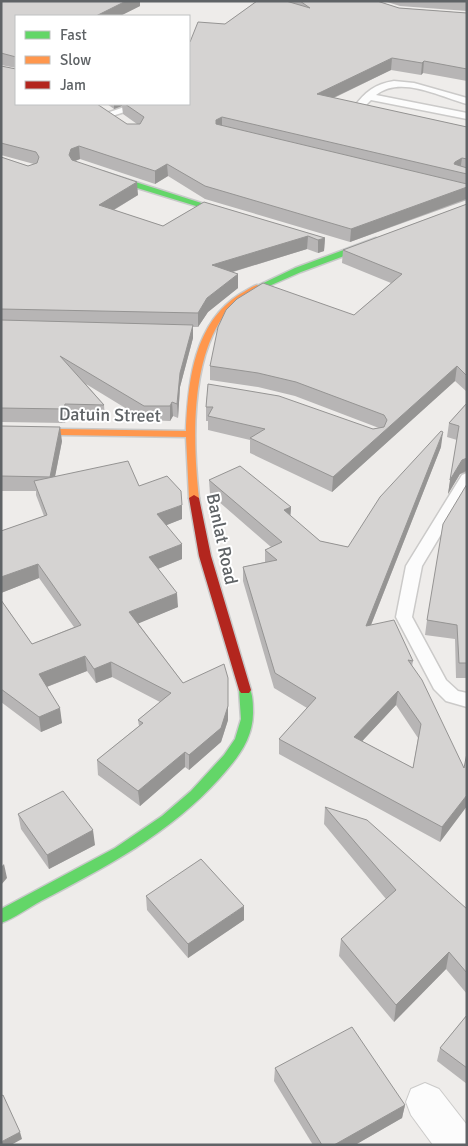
<svg xmlns="http://www.w3.org/2000/svg" width="468" height="1146" viewBox="0 0 468 1146" font-family="Signika,sans-serif">
<style>
.lines{fill:none;stroke-linecap:round;stroke-linejoin:round}
.lane-casing{stroke:#cbcac9;stroke-width:3}
.street-casing{stroke:#cbcac9;stroke-width:2}
.fast-casing{stroke:#c8c9c9;stroke-width:3}
.slow-casing{stroke:#c8c9c9;stroke-width:3}
.jam-casing{stroke:#c8c9c9;stroke-width:3}
.lane{fill:#fcfcfc;fill-rule:evenodd}
.street{fill:#fcfcfc;fill-rule:evenodd}
.fast{fill:#63d668;fill-rule:evenodd}
.slow{fill:#ff974d;fill-rule:evenodd}
.jam{fill:#b3261e;fill-rule:evenodd}
.wall{fill:#b7b5b5;fill-rule:evenodd}
.shaded-wall{fill:#959493}
.building{fill:#d5d3d2;stroke:#959493;fill-rule:evenodd}
.labels{text-anchor:middle;stroke-width:4;stroke-linejoin:round;paint-order:stroke}
.street-label{font-size:18px;fill:#5f6366;stroke:#fff}
</style>
<rect width="100%" height="100%" fill="#eeecea"/>
<g class="lines">
<defs>
<g id="lane">
<path d="M394 81 414 83 467 98V104C440 97 401 75 376 95L467 113V119L371 100 364 107 377 116 372 119 360 115 354 107C365 92 375 84 394 81Z"/>
<polygon points="133,104 149,104 109,117 104,114"/>
<polygon points="467,473 467,491 422,566 412,617 446,680 458,691 467,693 467,707 446,701 434,689 396,617 406,566 462,475"/>
</g>
<polygon id="street" points="425,1083 439,1089 467,1125 467,1145 433,1145 411,1115 406,1102 411,1089"/>
<g id="fast">
<polygon points="98,172 104,172 239,215 232,217 98,176"/>
<polygon points="376,238 380,241 379,243 301,272 260,290 254,290 253,288 295,268"/>
<path d="M245 685 249 687C253 694 253 705 253 713 253 740 236 760 219 779 169 834 106 867 41 901 28 908 15 918 1 923V909L115 848 162 816 191 791 224 755 235 739 241 719 239 690 241 687Z"/>
</g>
<path id="slow" d="M257 285 261 288 260 290C247 298 232 305 223 317 190 363 193 445 199 498L198 500H190L189 498 186 437 1 434V428L186 431C188 381 194 323 240 294 246 291 251 287 257 285Z"/>
<polygon id="jam" points="194,495 199,498 211,556 251,690 249,693 241,693 239,690 199,556 189,498"/>
</defs>
<use href="#lane" class="lane-casing"/>
<use href="#street" class="street-casing"/>
<use href="#fast" class="fast-casing"/>
<use href="#slow" class="slow-casing"/>
<use href="#jam" class="jam-casing"/>
<use href="#lane" class="lane"/>
<use href="#street" class="street"/>
<use href="#fast" class="fast"/>
<use href="#slow" class="slow"/>
<use href="#jam" class="jam"/>
</g>
<g class="wall">
<polygon points="1,1 140,1 140,6 120,16 16,16 16,104 127,124 137,124 123,114 122,106 114,109 107,104 189,104 190,42 225,24 257,1 377,1 399,8 467,13 467,81 423,73 421,75 391,70 334,98 467,127 467,200 350,242 205,199 168,176 155,184 80,159 75,161 138,195 114,210 163,226 204,202 325,238 324,251 318,253 307,249 233,272 238,274 238,288 208,312 198,327 193,327 193,338 180,387 178,418 173,416 170,421 145,420 86,384 104,405 105,419 66,418 65,423 1,422 1,157 28,166 34,164 1,155 1,66 16,69 16,68 1,65"/>
<polygon points="384,1 467,1 467,11 400,6"/>
<polygon points="467,204 467,392 455,381 332,492 250,453 250,440 208,430 208,421 206,421 206,407 208,384 373,429 379,428 295,396 258,387 210,380 210,366 354,315 391,283 342,263 343,250"/>
<polygon points="467,403 467,472 460,474 448,494 457,440 447,437 449,423"/>
<polygon points="1,426 62,441 55,476 139,486 182,519 166,525 182,559 158,569 178,607 138,623 183,683 228,720 221,742 189,770 185,767 140,806 98,775 97,760 139,726 138,720 160,702 112,677 96,683 87,671 47,687 62,723 41,732 1,702 1,600 32,644 74,627 39,578 1,593 1,531 44,516 36,495 36,491 1,491"/>
<path d="M441 447 371 625 413 661 412 666 464 768 467 806 440 842 279 754V739L307 708 274 688 243 581V567L265 562V550L271 547 210 494 209 480 291 507 290 516 320 541 348 547ZM396 705 418 738 413 768 362 741Z"/>
<polygon points="467,484 467,678 456,678 455,639 425,635 427,620"/>
<polygon points="325,807 467,909 467,994 446,969 394,1022 339,956 341,939 386,899 324,824"/>
<polygon points="18,814 95,845 49,869 21,829"/>
<polygon points="146,896 244,920 188,958 147,910"/>
<polygon points="467,1015 467,1084 437,1061 440,1048"/>
<polygon points="275,1068 405,1105 402,1118 355,1145 313,1145 274,1081"/>
</g>
<g class="shaded-wall">
<polygon points="126,1 140,1 140,6 120,16 96,16"/>
<polygon points="392,58 391,70 316,106 317,94"/>
<polygon points="424,61 423,73 421,75 422,63"/>
<polygon points="114,104 122,104 122,106 114,109"/>
<polygon points="222,117 222,129 216,132 216,120"/>
<polygon points="79,146 80,159 72,162 69,155 71,149"/>
<polygon points="462,158 460,171 453,171 455,162"/>
<polygon points="167,164 168,176 155,184 155,171"/>
<polygon points="137,182 138,195 100,218 99,205"/>
<polygon points="467,187 466,199 350,242 351,229"/>
<polygon points="308,236 307,249 212,278 212,265"/>
<polygon points="325,238 324,251 318,253 318,240"/>
<polygon points="238,274 238,288 208,312 198,327 198,313 207,298"/>
<polygon points="193,325 193,338 180,387 178,418 177,404 180,373"/>
<polygon points="457,366 455,381 332,492 333,477"/>
<polygon points="172,402 173,416 170,421 170,406"/>
<polygon points="65,404 66,418 65,423 64,409"/>
<polygon points="60,427 62,441 52,492 50,477"/>
<polygon points="443,432 441,447 365,640 366,626"/>
<polygon points="467,458 466,471 460,474 448,494 450,480 462,460"/>
<polygon points="182,505 182,519 157,529 157,514"/>
<polygon points="291,507 290,522 284,510"/>
<polygon points="182,544 182,559 150,572 149,557"/>
<polygon points="38,564 39,578 1,593 1,577"/>
<polygon points="177,593 178,607 130,627 129,612"/>
<polygon points="85,656 87,671 41,689 39,674"/>
<polygon points="111,662 112,677 96,683 94,669"/>
<polygon points="228,678 228,720 221,742 189,770 189,755"/>
<polygon points="398,691 396,705 353,751 354,737"/>
<polygon points="60,708 62,723 41,732 39,717"/>
<polygon points="185,752 185,767 140,806 138,791"/>
<polygon points="467,795 467,806 440,842 442,827"/>
<polygon points="93,830 95,845 49,869 47,855"/>
<polygon points="4,864 7,878 1,885 1,867"/>
<polygon points="244,906 244,920 188,958 188,944"/>
<polygon points="449,952 446,969 394,1022 396,1005"/>
<polygon points="405,1105 402,1118 355,1145 334,1145"/>
<polygon points="20,1132 22,1139 11,1145 1,1145 1,1142"/>
</g>
<g class="building">
<polygon points="1,1 126,1 96,16 104,16 16,16 16,104 97,104 127,124 140,124 144,117 125,104 189,104 189,41 190,42 198,22 225,24 257,1 286,1 310,8 300,1 377,1 399,8 467,13 467,69 424,61 422,63 392,58 317,94 467,127 467,159 462,158 455,162 454,164 467,168 467,174 222,117 216,120 216,124 467,184 467,187 351,229 205,186 167,164 155,171 79,146 71,149 69,155 72,160 137,182 99,205 163,226 204,202 325,238 318,240 308,236 212,265 238,274 207,298 198,313 1,309 1,157 28,166 37,163 39,157 36,152 1,143 1,66 16,69 16,57 1,53"/>
<polygon points="467,204 467,376 457,366 333,477 250,438 265,429 208,416 213,407 206,407 208,384 279,396 373,429 384,427 387,420 384,415 296,382 258,373 210,366 218,327 226,310 237,299 263,283 354,315 402,274 343,250"/>
<polygon points="1,320 193,325 180,373 177,404 172,402 170,406 144,406 60,356 104,405 65,404 64,409 1,408"/>
<polygon points="467,403 467,458 462,460 450,480 459,426 449,423"/>
<polygon points="1,426 60,427 50,477 1,476"/>
<path d="M441 431 443 432 366 626 394 620 413 661 408 660 422 680 464 768 467 753V795L442 827 279 739 316 698 275 673 243 567 277 560 265 550 282 542 209 480 240 466 291 507 284 510 320 541 348 547 380 497ZM398 691 421 724 413 768 354 737Z"/>
<polygon points="128,461 139,486 167,476 181,491 182,505 157,514 182,544 149,557 177,593 129,612 183,683 224,664 228,678 228,706 221,728 189,755 185,752 138,791 97,760 143,723 138,720 171,693 111,662 94,669 85,656 39,674 60,708 39,717 1,689 1,600 32,644 81,625 38,564 1,577 1,531 47,515 34,481"/>
<polygon points="467,484 467,663 459,663 457,625 427,620 443,524"/>
<polygon points="63,791 93,830 47,855 18,814"/>
<polygon points="325,807 367,820 467,909 467,973 449,952 396,1005 341,939 396,890"/>
<polygon points="201,859 244,906 188,944 146,896"/>
<polygon points="467,1015 467,1068 440,1048"/>
<polygon points="352,1027 405,1105 334,1145 322,1145 275,1068"/>
<polygon points="3,1095 20,1132 1,1142 1,1096"/>
</g>
<g class="labels">
<g class="street-label">
<text transform="translate(110 415) rotate(1)" y="6">Datuin Street</text>
<text transform="translate(222 539) rotate(78)" y="6">Banlat Road</text>
</g>
</g>
<rect width="468" height="1146" fill="none" stroke="#5f6366" stroke-width="5"/>
<rect x="15" y="15" width="175" height="90" fill="#ffffff" stroke="#bfc1c2"/>
<rect x="25" y="31" width="25" height="8" fill="#63d668" stroke="#bfc1c2"/>
<text x="60" y="40" font-size="15" fill="#5f6366">Fast</text>
<rect x="25" y="56" width="25" height="8" fill="#ff974d" stroke="#bfc1c2"/>
<text x="60" y="65" font-size="15" fill="#5f6366">Slow</text>
<rect x="25" y="81" width="25" height="8" fill="#b3261e" stroke="#bfc1c2"/>
<text x="60" y="90" font-size="15" fill="#5f6366">Jam</text>
</svg>
